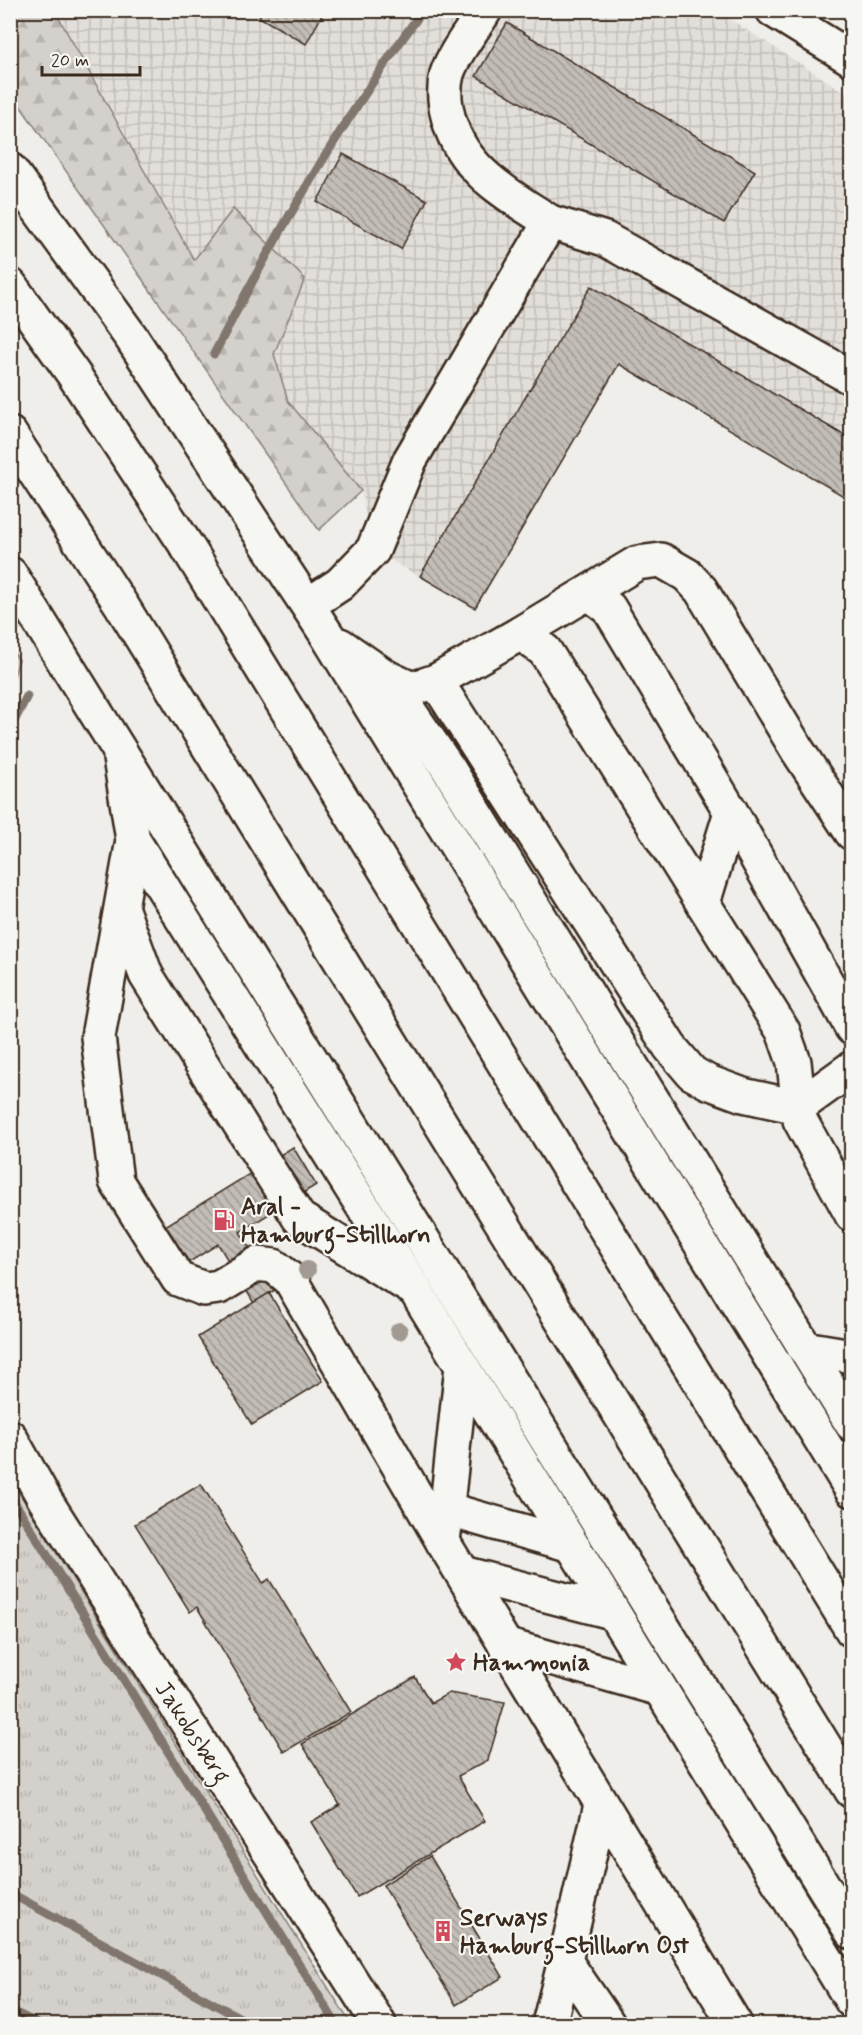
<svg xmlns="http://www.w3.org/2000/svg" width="862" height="2035" viewBox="0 0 862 2035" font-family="Mynerve,sans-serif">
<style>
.industrial{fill:url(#industrial-grid)}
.grass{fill:url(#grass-tufts);stroke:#887e75;stroke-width:1.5}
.forest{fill:url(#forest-firs);stroke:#887e75;stroke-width:1.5}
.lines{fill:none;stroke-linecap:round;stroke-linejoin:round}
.stream{stroke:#81766d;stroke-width:9}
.building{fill:url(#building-back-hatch);stroke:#3b2a1e;stroke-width:1.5}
.minor-casing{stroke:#3b2a1e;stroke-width:38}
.highway-casing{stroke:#3b2a1e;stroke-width:38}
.minor{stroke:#f6f6f2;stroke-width:33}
.highway{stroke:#f6f6f2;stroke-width:33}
.tree{fill:#a19992}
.labels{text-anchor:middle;stroke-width:4.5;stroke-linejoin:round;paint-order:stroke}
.poi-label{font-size:24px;font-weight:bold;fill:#3b2a1e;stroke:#f6f6f2;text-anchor:start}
.street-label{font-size:24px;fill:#3b2a1e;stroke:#f6f6f2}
</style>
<defs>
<pattern id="industrial-grid" width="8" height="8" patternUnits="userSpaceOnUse" patternTransform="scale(1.5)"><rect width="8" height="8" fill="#e2dfdb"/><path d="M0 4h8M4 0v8" fill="none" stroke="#c3c0bc"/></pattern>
<pattern id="grass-tufts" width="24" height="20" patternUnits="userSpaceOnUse" patternTransform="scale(1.5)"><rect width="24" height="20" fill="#d4d1cc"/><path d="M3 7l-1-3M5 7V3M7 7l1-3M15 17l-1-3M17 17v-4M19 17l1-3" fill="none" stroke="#b7b4af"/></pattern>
<pattern id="forest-firs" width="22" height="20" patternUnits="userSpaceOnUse" patternTransform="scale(1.5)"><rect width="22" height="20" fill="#d4d1cc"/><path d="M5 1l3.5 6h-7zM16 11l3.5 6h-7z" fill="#b7b4af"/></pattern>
<pattern id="building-back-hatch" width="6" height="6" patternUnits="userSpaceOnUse" patternTransform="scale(1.5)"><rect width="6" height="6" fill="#c2bdb7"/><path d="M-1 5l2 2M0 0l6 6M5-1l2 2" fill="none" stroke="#9f9a94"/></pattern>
</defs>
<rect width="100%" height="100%" fill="#efeeea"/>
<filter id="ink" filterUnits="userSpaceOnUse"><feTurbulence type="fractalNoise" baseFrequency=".0167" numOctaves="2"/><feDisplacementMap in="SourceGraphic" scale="12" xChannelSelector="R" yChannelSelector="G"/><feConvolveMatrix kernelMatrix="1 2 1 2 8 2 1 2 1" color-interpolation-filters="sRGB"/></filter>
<g filter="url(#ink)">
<polygon class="industrial" points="55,11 717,11 851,96 851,501 619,364 475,608 373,550 361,491 288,401 274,353 305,279 194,261"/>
<g class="grass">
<polygon points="11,649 19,660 11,686"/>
<polygon points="11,1480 351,2024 11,2024"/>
</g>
<polygon class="forest" points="10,11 55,11 194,260 233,209 305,279 274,354 288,401 361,491 319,530 11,93"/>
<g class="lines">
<g class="stream">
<path d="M214 354C275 235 344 118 423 10"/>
<polyline points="10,729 27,696"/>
<polyline points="10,1495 336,2024"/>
<polyline points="10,1893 251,2024"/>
<polyline points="10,2010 38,2024"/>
</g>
</g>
<g class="building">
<polygon points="263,10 325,10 306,44 259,17"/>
<polygon points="507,23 755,171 724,223 476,76"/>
<polygon points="343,154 427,200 401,249 317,202"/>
<polygon points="591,286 852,440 852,501 619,364 475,608 420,576"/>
<polygon points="293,1147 316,1185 240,1232 275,1290 254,1303 218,1244 159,1281 136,1244"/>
<polygon points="269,1293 323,1381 252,1425 198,1337"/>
<polygon points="201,1484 263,1583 269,1579 351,1712 284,1752 197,1607 190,1612 135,1524"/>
<polygon points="415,1677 431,1703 449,1693 505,1702 488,1760 458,1776 485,1821 357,1897 311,1822 340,1805 302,1744"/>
<polygon points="430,1856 503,1977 456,2005 383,1885"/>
</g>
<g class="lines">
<defs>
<g id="minor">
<polyline points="773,10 852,59"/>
<polyline points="550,222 605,239 852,378"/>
<polyline points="589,593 609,608 731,812 852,1028"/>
<path d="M308 605 340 584 373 550 410 460 550 222C509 195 463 171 449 120 445 106 443 89 447 74 454 52 473 30 485 10"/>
<polyline points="521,633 637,563 661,560 687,575 701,590 798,751 852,833"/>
<polyline points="386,677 448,768 852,1424"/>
<polyline points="386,677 412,689 436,681 521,633 545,651 783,1031 794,1062 800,1120 852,1215"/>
<polyline points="436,681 670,1047 692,1073 708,1082 743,1095 798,1107 852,1068"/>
<polyline points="133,840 98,1037 116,1181 178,1279 204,1289 219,1287 257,1264 274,1266 290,1279 443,1542 735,2024"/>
<polyline points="133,840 416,1291 852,2001"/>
<polyline points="703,903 731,812"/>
<polyline points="122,910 146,975 299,1218 409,1286"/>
<polyline points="804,1348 852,1356"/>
<polyline points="10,1437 45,1500 379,2024"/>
<polyline points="446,1509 571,1545"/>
<polyline points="443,1542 462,1366"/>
<polyline points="462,1573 612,1612"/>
<polyline points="505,1645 660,1689"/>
<polyline points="601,1805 565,1961 608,2024"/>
<polyline points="549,2024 565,1961"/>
</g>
<g id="highway">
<polyline points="10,170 131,337 327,635 852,1490"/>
<polyline points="10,285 74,375 188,548 852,1630"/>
<polyline points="10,434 122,606 852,1791"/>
<polyline points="10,574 852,1932"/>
<polyline points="340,645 386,677"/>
<polyline points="120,758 133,840"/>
</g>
</defs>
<use href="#minor" class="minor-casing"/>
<use href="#highway" class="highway-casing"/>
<use href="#minor" class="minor"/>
<use href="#highway" class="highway"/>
</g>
<g class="tree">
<circle cx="307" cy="1270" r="9"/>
<circle cx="399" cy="1331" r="9"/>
</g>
</g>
<defs>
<symbol id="fuel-bare" viewBox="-9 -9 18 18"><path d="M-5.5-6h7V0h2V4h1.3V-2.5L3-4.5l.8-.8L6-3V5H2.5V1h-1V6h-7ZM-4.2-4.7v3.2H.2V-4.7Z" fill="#d1495b" stroke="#f6f6f2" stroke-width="2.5" paint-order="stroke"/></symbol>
<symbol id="sight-bare" viewBox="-9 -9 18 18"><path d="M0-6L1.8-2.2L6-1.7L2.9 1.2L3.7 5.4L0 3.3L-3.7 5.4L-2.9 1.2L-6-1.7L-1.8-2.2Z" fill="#d1495b" stroke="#f6f6f2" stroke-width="2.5" paint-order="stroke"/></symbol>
<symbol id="building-bare" viewBox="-9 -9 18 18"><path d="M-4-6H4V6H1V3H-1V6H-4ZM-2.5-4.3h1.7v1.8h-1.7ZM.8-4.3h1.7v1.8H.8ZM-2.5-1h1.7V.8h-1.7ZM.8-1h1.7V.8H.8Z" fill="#d1495b" stroke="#f6f6f2" stroke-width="2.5" paint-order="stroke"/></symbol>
</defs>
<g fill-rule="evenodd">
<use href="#fuel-bare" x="209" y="1205" width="30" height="30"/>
<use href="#sight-bare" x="441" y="1647" width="30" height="30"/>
<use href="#building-bare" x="428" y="1916" width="30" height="30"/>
</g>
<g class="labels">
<g class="poi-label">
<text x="241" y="1214">Aral -<tspan x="241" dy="28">Hamburg-Stillhorn</tspan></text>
<text x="473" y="1670">Hammonia</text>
<text x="460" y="1925">Serways<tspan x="460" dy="28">Hamburg-Stillhorn Ost</tspan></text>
</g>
<g class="street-label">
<text transform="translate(193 1732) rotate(57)" y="8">Jakobsberg</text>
</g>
</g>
<rect width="862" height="2035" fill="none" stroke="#f6f6f2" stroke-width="36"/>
<rect x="18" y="18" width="826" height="1999" fill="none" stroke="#3b2a1e" stroke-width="2" filter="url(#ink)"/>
<path d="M42 66v9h98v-9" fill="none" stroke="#3b2a1e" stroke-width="3"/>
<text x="51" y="66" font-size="18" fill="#3b2a1e" stroke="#f6f6f2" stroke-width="4.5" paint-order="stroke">20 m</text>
</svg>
